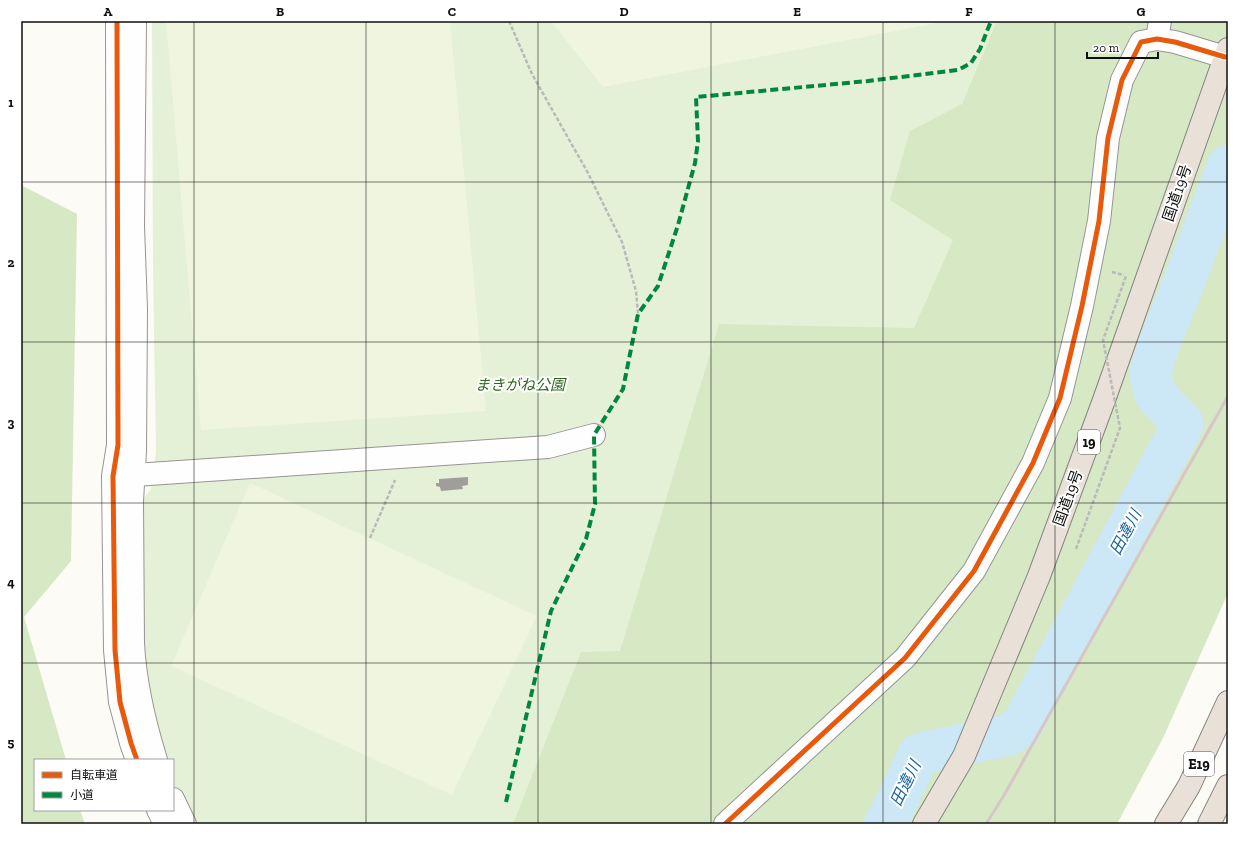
<svg xmlns="http://www.w3.org/2000/svg" width="1249" height="845" viewBox="0 0 1249 845" font-family="'Zilla Slab','Noto Sans JP',serif">
<style>
.green{fill:#e5f1d6}
.forest{fill:#d6e8c4}
.pitch{fill:#eff5df}
.lines{fill:none;stroke-linecap:round;stroke-linejoin:round}
.river{stroke:#cce7f5;stroke-width:42}
.building{fill:#a09e9a}
.minor-casing{stroke:#969593;stroke-width:24}
.highway-casing{stroke:#838380;stroke-width:24}
.path{stroke:#b9b9b8;stroke-width:2.5;stroke-dasharray:4 2;stroke-linecap:butt}
.minor{stroke:#fffefe;stroke-width:22}
.highway{stroke:#e9e0d7;stroke-width:22}
.rail{stroke:#d7c6c6;stroke-width:3}
.path-bridge{stroke:#b9b9b8;stroke-width:2.5;stroke-dasharray:4 2;stroke-linecap:butt}
.quiet{stroke:#00873e;stroke-width:4;stroke-dasharray:8 4;stroke-linecap:butt}
.cycleway-casing{stroke:#fff;stroke-width:8}
.cycleway{stroke:#e8590c;stroke-width:5}
.grid{fill:none;stroke:#0f0f0f;stroke-width:1;stroke-opacity:0.55}
.labels{text-anchor:middle;stroke-width:4;stroke-linejoin:round;paint-order:stroke}
.shield{fill:#fff;stroke:#575757;stroke-width:1}
.shield-label{font-size:14px;font-weight:bold;fill:#0f0f0f}
.street-label{font-size:15px;fill:#0f0f0f;stroke:#fff}
.park-label{font-size:15px;font-style:italic;fill:#2f6620;stroke:#fff}
.water-label{font-size:16px;font-style:italic;fill:#1b659e;stroke:#fff}
.neatline{fill:none;stroke:#0f0f0f;stroke-width:1.5}
.grid-label{font-size:13px;text-anchor:middle;font-weight:bold;fill:#0f0f0f}
</style>
<rect width="100%" height="100%" fill="#fcfbf5"/>
<polygon class="green" points="152,21 1054,21 1018,204 598,824 194,824 173,784 173,760 165,760 157,739 142,649 140,503 151,489 156,452 153,269"/>
<g class="forest">
<polygon points="997,21 1228,21 1228,593 1163,738 1117,824 513,824 581,652 620,651 719,324 914,328 953,240 890,200 910,131 962,104"/>
<polygon points="21,185 77,214 71,561 24,617 66,760 35,760 35,810 80,810 85,824 21,824"/>
</g>
<g class="pitch">
<polygon points="166,21 450,21 486,411 201,430"/>
<polygon points="551,21 947,21 603,87"/>
<polygon points="250,483 537,616 452,795 171,666"/>
</g>
<g class="lines">
<polyline class="river" points="885,824 890,816 919,754 1007,735 1021,727 1183,424 1155,394 1150,373 1158,347 1178,297 1228,166"/>
</g>
<polygon class="building" points="468,477 468,485 462,486 463,489 441,491 440,487 436,486 436,483 439,483 439,479"/>
<g class="lines">
<defs>
<g id="minor">
<polyline points="117,21 118,445 113,476 115,650 120,702 131,743 137,760"/>
<path d="M135 21 133 226 136 309 135 451 132 501 133 643C135 684 144 721 156 760"/>
<polyline points="1157,39 1160,21"/>
<polyline points="120,476 548,447 594,435"/>
<polyline points="173,799 185,824"/>
<polyline points="158,810 165,824"/>
<polyline points="725,824 905,658 974,571 1033,463 1060,398 1082,306 1099,221 1108,138 1122,80 1141,42 1157,39 1175,42 1225,57"/>
</g>
<g id="highway">
<polyline points="924,824 964,756 1039,576 1104,400 1228,49"/>
<polyline points="1166,824 1189,786 1228,702"/>
<polyline points="1209,824 1228,786"/>
</g>
</defs>
<use href="#minor" class="minor-casing"/>
<use href="#highway" class="highway-casing"/>
<g class="path">
<polyline points="509,21 532,74 588,173 622,242 636,291 638,314"/>
<polyline points="1112,272 1124,275"/>
<polyline points="370,538 395,480"/>
</g>
<use href="#minor" class="minor"/>
<use href="#highway" class="highway"/>
<polyline class="rail" points="986,824 1003,797 1228,396"/>
<polyline class="path-bridge" points="1076,549 1120,428 1103,340 1126,276"/>
<polyline class="quiet" points="506,802 551,611 586,539 595,504 594,435 623,389 638,314 658,286 678,225 695,163 698,141 696,97 868,81 958,70 971,63 980,49 991,21"/>
<defs>
<g id="cycleway">
<polyline points="117,21 118,445 113,476 115,650 120,702 131,743 137,760"/>
<polyline points="725,824 905,658 974,571 1033,463 1060,398 1082,306 1099,221 1108,138 1122,80 1141,42 1157,39 1175,42 1225,57"/>
</g>
</defs>
<use href="#cycleway" class="cycleway-casing"/>
<use href="#cycleway" class="cycleway"/>
</g>
<path class="grid" d="M194 21V824M366 21V824M538 21V824M711 21V824M883 21V824M1055 21V824M21 182H1228M21 342H1228M21 503H1228M21 663H1228"/>
<g class="labels">
<g class="shield">
<rect x="1078" y="430" width="22" height="24" rx="3"/>
<rect x="1184" y="752" width="30" height="24" rx="3"/>
</g>
<g class="shield-label">
<text x="1089" y="447">19</text>
<text x="1199" y="769">E19</text>
</g>
<g class="street-label">
<text transform="translate(1177 193) rotate(-71)" y="5">国道19号</text>
<text transform="translate(1068 498) rotate(-70)" y="5">国道19号</text>
</g>
<g class="park-label">
<text x="520" y="390">まきがね公園</text>
</g>
<g class="water-label">
<text transform="translate(1125 532) rotate(-62)" y="6">田違川</text>
<text transform="translate(905 783) rotate(-64)" y="6">田違川</text>
</g>
</g>
<rect width="1249" height="845" fill="none" stroke="#ffffff" stroke-width="44"/>
<rect x="34" y="759" width="140" height="52" fill="#ffffff" stroke="#9f9f9f"/>
<rect x="42" y="772" width="20" height="6" fill="#e8590c" stroke="#9f9f9f"/>
<text x="70" y="779" font-size="12" fill="#0f0f0f">自転車道</text>
<rect x="42" y="792" width="20" height="6" fill="#00873e" stroke="#9f9f9f"/>
<text x="70" y="799" font-size="12" fill="#0f0f0f">小道</text>
<path d="M1087 52v6h71v-6" fill="none" stroke="#0f0f0f" stroke-width="2"/>
<text x="1093" y="52" font-size="12" fill="#0f0f0f" stroke="#ffffff" stroke-width="3" paint-order="stroke">20 m</text>
<rect x="22" y="22" width="1205" height="801" class="neatline"/>
<g class="grid-label">
<text x="108" y="16">A</text>
<text x="280" y="16">B</text>
<text x="452" y="16">C</text>
<text x="624" y="16">D</text>
<text x="797" y="16">E</text>
<text x="969" y="16">F</text>
<text x="1141" y="16">G</text>
<text x="11" y="107">1</text>
<text x="11" y="267">2</text>
<text x="11" y="427">3</text>
<text x="11" y="587">4</text>
<text x="11" y="747">5</text>
</g>
</svg>
